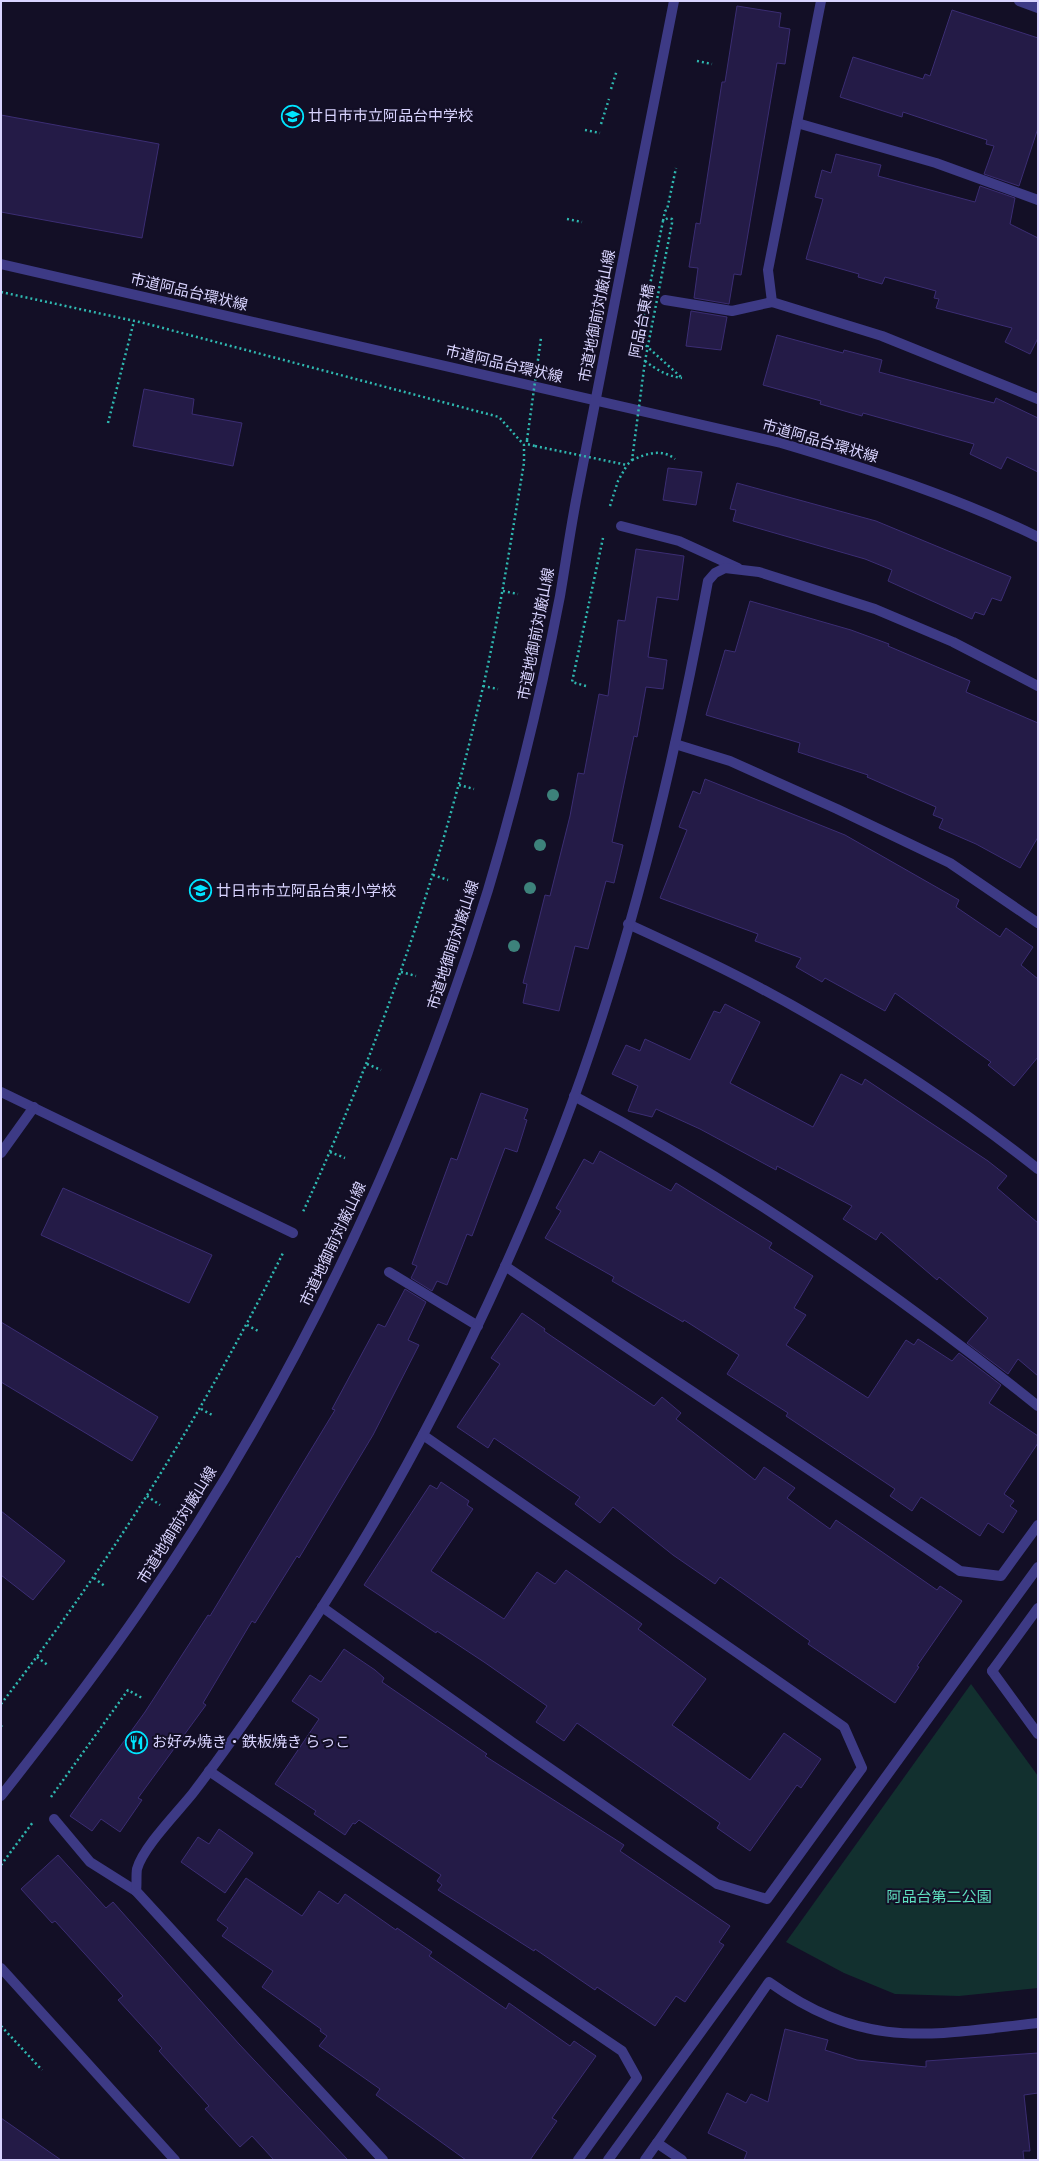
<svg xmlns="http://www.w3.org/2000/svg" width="1039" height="2161" viewBox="0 0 1039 2161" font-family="Signika,'Noto Sans JP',sans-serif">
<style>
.green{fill:#12302f}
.building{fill:#241b47;stroke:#3b2d73}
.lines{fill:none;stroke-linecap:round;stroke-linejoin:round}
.path{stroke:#2fb8b0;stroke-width:2.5;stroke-dasharray:2 3;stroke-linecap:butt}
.pedestrian{stroke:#3d3a85;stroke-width:10}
.minor{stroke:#3d3a85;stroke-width:10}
.tertiary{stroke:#3d3a85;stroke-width:10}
.path-bridge{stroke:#2fb8b0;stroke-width:2.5;stroke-dasharray:2 3;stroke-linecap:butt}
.tree{fill:#3d827b}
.labels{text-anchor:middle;stroke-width:4;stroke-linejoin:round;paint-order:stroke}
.poi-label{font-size:15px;fill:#d9d4ff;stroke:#130f26;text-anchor:start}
.street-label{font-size:15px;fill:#d9d4ff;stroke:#130f26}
.park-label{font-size:15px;fill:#5fe0c0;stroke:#130f26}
</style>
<rect width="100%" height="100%" fill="#130f26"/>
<polygon class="green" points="971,1684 1038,1776 1038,1988 959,1996 895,1994 844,1973 786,1942"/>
<g class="building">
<polygon points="737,6 781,13 779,27 790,29 785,64 777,63 741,275 734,274 729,304 694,298 698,268 689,267 696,223 700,224 722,82 725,82"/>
<polygon points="952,10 1038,38 1038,128 1019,186 984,174 994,146 986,144 987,140 903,112 902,117 840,97 853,57 923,79 925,74 930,76"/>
<polygon points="1,115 159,144 142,238 1,212"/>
<polygon points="836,154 881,165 878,176 975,202 980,186 1015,198 1010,224 1038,238 1038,338 1030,354 1005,342 1012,328 936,308 939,299 934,298 936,291 885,277 882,284 858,277 859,274 806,259 823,199 815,197 822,170 831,173"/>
<polygon points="691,311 727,317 721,350 686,346"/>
<polygon points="777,335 843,353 844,350 882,360 879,372 994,403 996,398 1038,418 1038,472 1007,457 1001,469 970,454 974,444 863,413 862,416 820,404 821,401 763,385"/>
<polygon points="144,389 194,399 192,414 242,423 233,466 133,446"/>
<polygon points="668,468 702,472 696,505 663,500"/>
<polygon points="737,483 876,521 1011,577 1001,601 992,598 984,615 975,612 972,619 888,581 892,570 865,559 733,521 736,510 730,509"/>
<polygon points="636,549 684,556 678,600 657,597 648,657 667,660 663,689 646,687 637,737 634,736 612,842 623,845 614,883 606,881 588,949 575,946 559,1011 523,1003 527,984 523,983 545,895 550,896 570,816 578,773 584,774 599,694 608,696 618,620 625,621"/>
<polygon points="750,601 851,630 889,644 888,646 970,681 966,692 1038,723 1038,837 1020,868 976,844 939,828 943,819 933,815 936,807 867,777 868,775 798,752 800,743 706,715 725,650 735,652"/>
<polygon points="705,779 845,835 959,900 956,907 1000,937 1006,928 1033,947 1021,965 1038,979 1038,1057 1014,1086 988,1065 991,1062 895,993 885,1011 825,978 822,982 796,967 801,958 755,941 758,934 660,898 687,830 679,827 693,791 700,794"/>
<polygon points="725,1004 760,1022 730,1083 813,1127 841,1074 862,1085 865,1079 988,1161 1007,1176 997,1188 1038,1223 1038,1376 1018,1359 1008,1374 967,1343 988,1318 939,1277 937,1280 881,1232 876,1240 843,1219 852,1206 777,1166 776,1170 700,1129 656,1109 652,1117 628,1111 638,1086 612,1074 626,1045 640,1051 645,1039 690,1060 714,1011 720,1013"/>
<polygon points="481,1093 528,1109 524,1119 527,1120 517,1152 505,1148 472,1236 467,1234 447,1285 437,1281 432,1291 411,1278 417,1266 412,1264 451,1158 457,1160"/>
<polygon points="600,1151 671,1191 676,1183 772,1243 769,1248 813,1276 794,1308 806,1315 786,1345 868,1398 906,1340 914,1345 918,1339 952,1361 959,1353 1001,1385 989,1403 1038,1436 1038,1443 1004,1494 1014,1501 1010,1506 1017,1511 1003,1533 988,1523 980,1536 921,1497 912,1511 890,1496 895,1489 786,1416 788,1413 727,1374 739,1355 684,1320 683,1322 612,1281 614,1277 545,1238 561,1211 556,1208 584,1159 593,1164"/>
<polygon points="63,1188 212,1255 189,1303 41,1235"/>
<polygon points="405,1289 426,1302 408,1340 419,1345 373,1435 299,1558 297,1556 255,1623 252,1621 203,1703 206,1705 138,1798 142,1800 120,1832 101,1819 92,1831 70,1816 145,1712 208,1615 210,1616 335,1410 332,1409 378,1324 385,1327"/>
<polygon points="522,1313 545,1329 544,1331 654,1406 662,1397 681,1413 676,1419 755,1480 764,1467 795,1488 787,1498 830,1529 836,1520 937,1590 940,1586 962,1601 917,1666 919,1667 895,1703 808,1644 810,1641 720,1577 715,1584 673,1555 613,1507 600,1523 575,1504 580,1497 494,1438 488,1448 457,1427 500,1364 491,1358"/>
<polygon points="1,1322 158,1417 132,1461 1,1382"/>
<polygon points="441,1482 469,1501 467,1505 473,1509 431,1571 504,1619 537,1572 555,1584 566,1570 642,1624 638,1629 706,1679 672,1725 750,1780 784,1733 821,1759 801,1788 797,1785 750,1851 717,1828 720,1823 577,1723 564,1741 536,1722 547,1706 484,1662 437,1631 436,1633 364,1585 430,1485 437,1489"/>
<polygon points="1,1511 65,1561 33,1600 1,1575"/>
<polygon points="344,1649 375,1670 384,1678 382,1682 487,1754 485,1756 624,1845 620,1851 730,1926 719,1942 724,1945 685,2002 676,1996 655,2026 597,1987 595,1990 535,1949 534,1951 438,1890 442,1885 437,1881 441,1875 359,1820 355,1824 353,1823 345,1835 314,1814 316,1811 275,1784 319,1719 292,1701 310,1675 321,1682"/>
<polygon points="219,1829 253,1853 225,1893 181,1862 198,1837 209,1844"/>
<polygon points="58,1855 106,1908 113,1902 239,2044 348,2160 274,2160 252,2136 240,2147 205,2109 209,2106 159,2051 162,2048 118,2000 123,1996 55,1921 52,1923 21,1889"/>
<polygon points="246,1878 302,1916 319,1891 338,1904 345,1894 396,1930 397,1928 432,1952 429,1956 506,2009 509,2003 570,2046 574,2041 596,2056 552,2118 557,2121 530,2160 466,2160 376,2095 380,2089 319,2046 327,2036 320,2031 321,2029 262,1987 273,1971 222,1936 228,1928 217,1920"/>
<polygon points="785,2029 828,2040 825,2050 857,2060 926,2067 926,2061 1038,2053 1038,2093 1024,2095 1030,2151 1023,2151 1024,2160 744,2160 747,2152 708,2133 727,2093 746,2103 751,2094 768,2102"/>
<polygon points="1,2118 61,2160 1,2160"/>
</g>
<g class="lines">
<g class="path">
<polyline points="697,61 712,64"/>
<polyline points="611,89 617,70"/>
<polyline points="601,124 609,99"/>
<polyline points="585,130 600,133"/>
<polyline points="567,219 582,222"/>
<polyline points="663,221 665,211 667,210 676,168"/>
<path d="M1 292 144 323 499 417 524 445V463C510 545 498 627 478 708 437 882 377 1051 302 1214"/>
<polyline points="642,342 682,378"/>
<path d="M645 361C657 370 667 376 682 378"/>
<polyline points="108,423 134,321"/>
<polyline points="527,440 527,444 535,446"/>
<path d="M632 460C646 454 661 448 675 459"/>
<polyline points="610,506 618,481 627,465"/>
<polyline points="503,591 518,594"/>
<polyline points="483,686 498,689"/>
<polyline points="586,686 572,682 603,538"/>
<polyline points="459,785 474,789"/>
<polyline points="433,875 448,880"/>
<polyline points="401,972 416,976"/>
<polyline points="367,1064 381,1070"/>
<polyline points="330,1152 345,1158"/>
<polyline points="247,1325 260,1332"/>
<polyline points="201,1409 214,1416"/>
<polyline points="147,1496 160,1505"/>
<polyline points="94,1578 106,1587"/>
<polyline points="37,1657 49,1666"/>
<path d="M1 1704C110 1563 204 1412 283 1253"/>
<polyline points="1,1726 2,1727"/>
<polyline points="51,1797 128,1690 142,1698"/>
<polyline points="1,1865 33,1822"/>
<polyline points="1,2026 42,2070"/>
</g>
<g class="pedestrian">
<polyline points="665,300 732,311 772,302"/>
<polyline points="621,526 679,541 738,568"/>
<polyline points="1,1092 293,1233"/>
<polyline points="1,1153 34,1107"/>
<polyline points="389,1272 478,1326"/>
<polyline points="992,1671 1038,1734"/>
<polyline points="54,1819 90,1862 136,1891"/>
<polyline points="608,2160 1038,1567"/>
</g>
<g class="minor">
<polyline points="1019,1 1038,8"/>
<polyline points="797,123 936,163 1038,200"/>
<polyline points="675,744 730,761 837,809 950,863 1038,923"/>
<path d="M628 924C674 945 720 966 764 990 861 1042 952 1101 1038 1169"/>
<path d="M574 1096C739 1183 893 1290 1038 1406"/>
<polyline points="505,1266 960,1571 1001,1576 1038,1525"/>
<polyline points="322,1607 512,1742 717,1884 767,1899 862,1768 844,1727 423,1435"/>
<polyline points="992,1671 1038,1608"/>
<polyline points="209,1771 622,2051 637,2078 578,2160"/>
<path d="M657 2143 769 1982C866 2051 928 2035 1038 2023"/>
</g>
<g class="tertiary">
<polyline points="821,1 768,270 772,302 882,336 1038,399"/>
<path d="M1 264 781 443C869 469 956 497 1038 537"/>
<path d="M1 1796C49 1735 97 1673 141 1609 293 1388 409 1145 488 890 517 793 541 695 560 596 566 561 571 525 578 490 609 327 642 164 674 1"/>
<polyline points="1,1968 175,2160"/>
<path d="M383 2160 136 1891C137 1884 136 1875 137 1869 143 1847 178 1812 193 1793 231 1743 267 1691 302 1638 351 1564 397 1486 438 1406 483 1318 524 1228 560 1135 628 959 674 766 708 581L715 573 725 568 759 572 875 609 953 642 1038 686"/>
<polyline points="645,2160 657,2143 682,2160"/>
</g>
<g class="path-bridge">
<polyline points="527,440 541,338"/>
<polyline points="535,446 627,465 632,460 645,361 672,223 672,219 668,218 663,221 641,329 642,342"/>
</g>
</g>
<g class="tree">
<circle cx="553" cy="795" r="6"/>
<circle cx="540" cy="845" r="6"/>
<circle cx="530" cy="888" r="6"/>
<circle cx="514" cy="946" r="6"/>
</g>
<defs>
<symbol id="school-ring" viewBox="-11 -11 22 22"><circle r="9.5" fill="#130f26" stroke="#00e5ff" stroke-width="1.5"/><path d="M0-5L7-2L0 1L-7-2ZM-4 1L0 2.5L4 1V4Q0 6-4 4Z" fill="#00e5ff"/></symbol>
<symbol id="restaurant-ring" viewBox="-11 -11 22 22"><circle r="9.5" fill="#130f26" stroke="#00e5ff" stroke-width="1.5"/><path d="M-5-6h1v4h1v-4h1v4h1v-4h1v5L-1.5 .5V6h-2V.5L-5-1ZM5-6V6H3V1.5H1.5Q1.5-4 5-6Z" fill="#00e5ff"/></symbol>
</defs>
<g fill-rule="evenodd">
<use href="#school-ring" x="280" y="104" width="25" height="25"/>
<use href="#school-ring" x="188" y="878" width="25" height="25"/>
<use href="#restaurant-ring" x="124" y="1730" width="25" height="25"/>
</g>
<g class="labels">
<g class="poi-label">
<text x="308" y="121">廿日市市立阿品台中学校</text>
<text x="216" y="896">廿日市市立阿品台東小学校</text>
<text x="152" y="1747">お好み焼き・鉄板焼き らっこ</text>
</g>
<g class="street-label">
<text transform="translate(189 292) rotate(13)" y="5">市道阿品台環状線</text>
<text transform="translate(597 316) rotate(-79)" y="5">市道地御前対厳山線</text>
<text transform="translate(642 321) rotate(-79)" y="5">阿品台東橋</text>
<text transform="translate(504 364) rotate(13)" y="5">市道阿品台環状線</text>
<text transform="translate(820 441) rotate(16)" y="5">市道阿品台環状線</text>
<text transform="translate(536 634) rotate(-79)" y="5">市道地御前対厳山線</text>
<text transform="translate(453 945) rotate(-72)" y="5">市道地御前対厳山線</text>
<text transform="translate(333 1244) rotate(-65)" y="5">市道地御前対厳山線</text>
<text transform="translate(177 1525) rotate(-58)" y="5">市道地御前対厳山線</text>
</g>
<g class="park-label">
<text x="939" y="1902">阿品台第二公園</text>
</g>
</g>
<rect width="1039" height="2161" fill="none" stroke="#d9d4ff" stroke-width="4"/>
</svg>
